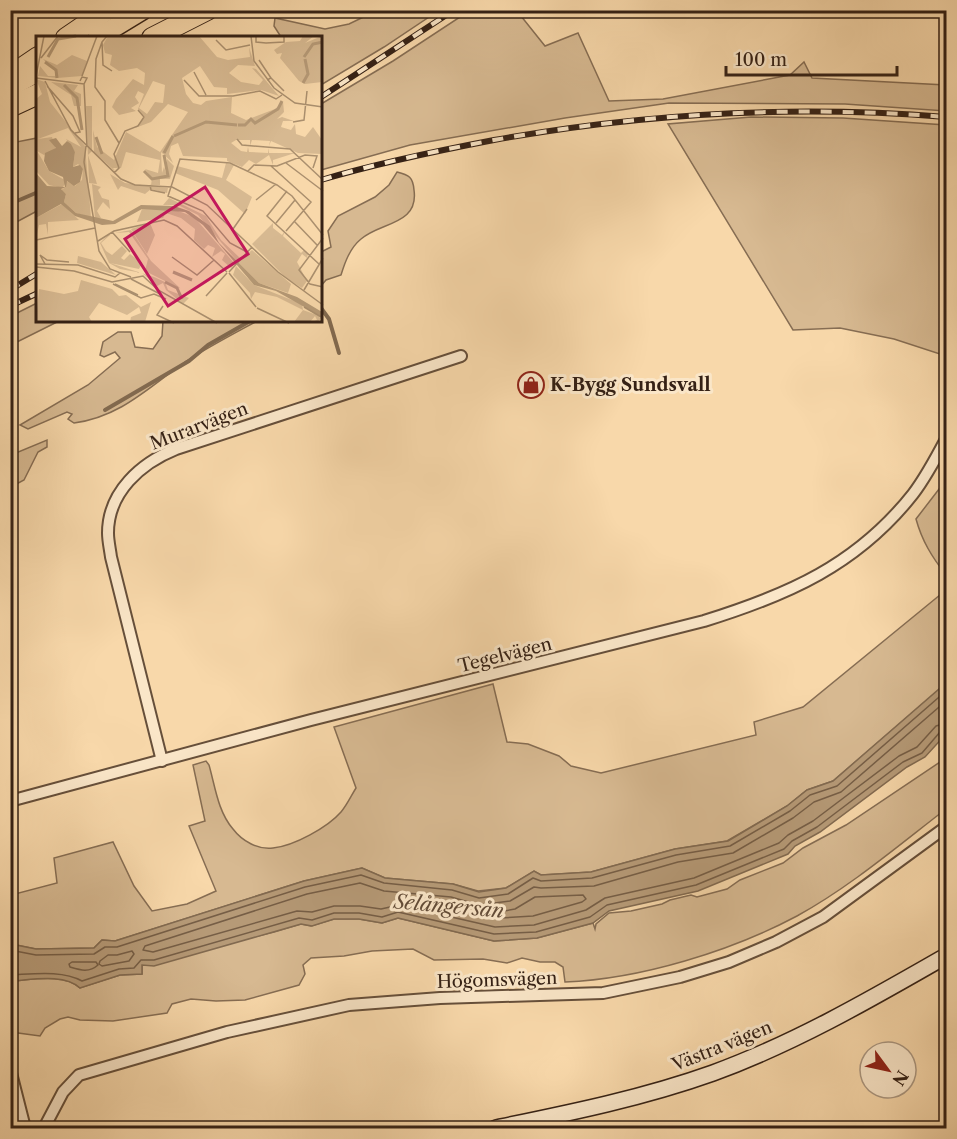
<svg xmlns="http://www.w3.org/2000/svg" width="957" height="1139" viewBox="0 0 957 1139" font-family="'Libre Caslon Text',serif">
<style>
.green{fill:#d7b991;stroke:#866d53;stroke-width:1.5}
.water{fill:#b69a77;stroke:#826a50;stroke-width:1.5}
.lines{fill:none;stroke-linecap:round;stroke-linejoin:round}
.shore{stroke:#765e46;stroke-width:1.5}
.stream{stroke:#826a50;stroke-width:4}
.street-casing{stroke:#664f3a;stroke-width:14}
.secondary-casing{stroke:#352115;stroke-width:18}
.primary-casing{stroke:#352115;stroke-width:21}
.highway-casing{stroke:#352115;stroke-width:22}
.street{stroke:#fae6c8;stroke-width:10}
.secondary{stroke:#fae6c8;stroke-width:15}
.primary{stroke:#f8d8aa;stroke-width:18}
.highway{stroke:#f8d8aa;stroke-width:20}
.rail-casing{stroke:#352115;stroke-width:6}
.rail{stroke:#fae6c8;stroke-width:4;stroke-dasharray:11;stroke-linecap:butt}
.labels{text-anchor:middle;stroke-width:6;stroke-linejoin:round;paint-order:stroke}
.poi-label{font-size:18px;font-weight:bold;fill:#352115;stroke:#fae6c8;text-anchor:start}
.street-label{font-size:18px;fill:#352115;stroke:#fae6c8}
.water-label{font-size:20px;font-style:italic;fill:#624b37;stroke:#fae6c8}
.inset-river{fill:none;stroke:#b69a77;stroke-width:3}
.inset-road{fill:none;stroke:#aa8f6e;stroke-width:1.5}
.view{fill:#c2185b;fill-opacity:0.15;stroke:#c2185b;stroke-width:3}
.inset-edge{fill:none;stroke:#352115;stroke-width:3}
</style>
<rect width="100%" height="100%" fill="#f8d8aa"/>
<filter id="stains"><feTurbulence type="fractalNoise" baseFrequency=".00333" numOctaves="4"/><feColorMatrix values="0 0 0 0 .2 0 0 0 0 .09 0 0 0 0 .02 0 0 0 .5 -.17"/></filter>
<radialGradient id="worn" r=".72"><stop offset=".6" stop-color="#630" stop-opacity="0"/><stop offset="1" stop-color="#630" stop-opacity=".3"/></radialGradient>
<g class="green">
<polygon points="378,10 438,11 384,47 321,85 321,38 281,37 274,26 275,18 325,29 349,24"/>
<polygon points="469,11 517,11 545,46 578,33 609,101 663,99 790,75 804,62 812,78 946,85 946,111 845,104 669,103 565,118 410,145 321,170 321,104 393,61"/>
<polygon points="751,117 843,118 946,125 946,356 894,339 840,328 793,330 668,124"/>
<polygon points="37,138 37,211 11,225 11,143"/>
<path d="M397 172C409 175 413 177 414 190 419 225 380 222 361 239 350 248 345 262 341 275L326 280 321 286V252L331 247 328 231 338 216 375 197 389 185Z"/>
<polygon points="37,303 38,321 59,321 11,345 11,316"/>
<path d="M163 321H257C233 334 208 347 185 362 148 388 120 417 74 423L68 419 72 414 67 412 28 429 20 425 88 385 120 358 115 352 104 357 100 355 103 342 118 332H131L135 347 153 349 162 336Z"/>
<polygon points="47,440 47,447 38,452 24,480 11,487 11,455"/>
<path d="M946 480V575C932 557 922 541 916 519Z"/>
<path d="M946 590 945 685 833 781 807 790 787 806 727 841 675 849 591 872 541 875 534 871 506 888 478 891 453 884 385 878 362 868 304 881 115 941 102 940 94 948 36 949 11 944V895L57 883 54 858 113 842 134 886 152 911 187 904 216 891 189 826 205 821 193 765 206 761 209 765C215 786 218 812 233 829 242 841 258 850 273 848 294 846 328 827 341 812 347 805 351 796 356 788L334 727 493 684 507 742 528 744 559 756 571 766 601 773 756 735 754 722 803 707Z"/>
<path d="M946 758V809C899 845 850 887 797 916 731 951 641 979 565 982L563 967 555 962H540L522 958 507 963 483 959 434 960 413 949 372 951 344 956 311 958 303 965 305 974 299 985 245 1000 216 1001 191 999 172 1004 167 1013 113 1021 80 1020 68 1017 60 1019 45 1028 40 1036 11 1032 10 981C31 980 64 973 80 988L120 975 142 974V965L274 932 301 924 311 926 334 919H359L382 923 398 918 494 941 537 938 593 923 595 929 596 924 609 913 631 911 662 904 670 900 691 895 697 897 727 889 740 880 783 863 803 848 846 825Z"/>
</g>
<path class="water" d="M946 683V734L925 757 907 767 820 832 795 846 788 854 698 891 609 911 593 923 537 938 494 941 398 918 382 923 359 919H334L312 926 301 924 154 966 142 965V974L120 975 80 988C64 973 31 980 11 981V944L36 949 94 948 102 940 115 941 304 881 362 868 385 878 453 884 479 892 506 888 534 871 541 875 591 872 675 849 728 841 787 806 807 790 833 781Z"/>
<g class="lines">
<g class="shore">
<polyline points="946,701 841,792 814,802 793,818 733,853 678,862 594,886 541,888 534,887 510,901 479,905 451,897 384,891 360,883 307,894 145,946 143,950 153,952 297,911 312,912 334,906 360,906 381,909 399,905 495,927 534,925 586,910 605,898 694,878 779,843 788,835 813,821 899,756 917,747 936,726 946,723"/>
<polygon points="583,895 586,899 582,902 533,916 500,918 497,915 499,912 515,909 535,897"/>
<polyline points="10,950 36,955 94,954 105,947 117,947 305,887 361,875 384,883 452,890 479,898 508,894 533,878 541,881 592,878 676,855 730,846 790,811 810,795 837,786 946,691"/>
<polygon points="132,951 134,954 129,961 102,966 99,964 100,961 108,955 117,955"/>
<path d="M72 962H96L98 965C89 973 80 970 70 967L69 964Z"/>
<path d="M10 975C34 974 62 970 82 981L119 969 134 968 141 960H154L299 918 312 920 334 913H359L382 917 398 912 494 934 536 932 590 917 607 905 696 885 784 849 792 841 817 827 903 762 922 753 940 732 946 731"/>
</g>
<g class="stream">
<polyline points="10,204 38,192"/>
<polyline points="321,308 329,319 339,353"/>
<polyline points="105,410 189,361 208,345 250,321"/>
</g>
<defs>
<g id="street">
<path d="M162 761 111 557C110 549 108 541 108 533 108 492 141 463 176 449L461 356"/>
<path d="M10 801 311 720 704 621C788 595 857 565 913 494 926 477 936 458 946 439"/>
<polyline points="10,1069 25,1128"/>
<polyline points="44,1128 63,1092 79,1075 227,1032 349,1005 440,998 603,993 680,977 729,962 776,942 823,917 946,827"/>
</g>
<path id="secondary" d="M496 1128C569 1113 643 1098 713 1073 795 1043 871 999 946 956"/>
<g id="primary">
<polyline points="97,38 143,10"/>
<polyline points="10,88 38,72"/>
</g>
<g id="highway">
<polyline points="66,38 107,10"/>
<polyline points="152,38 207,10"/>
<polyline points="10,76 38,57"/>
<polyline points="10,107 38,94"/>
</g>
</defs>
<use href="#street" class="street-casing"/>
<use href="#secondary" class="secondary-casing"/>
<use href="#primary" class="primary-casing"/>
<use href="#highway" class="highway-casing"/>
<use href="#street" class="street"/>
<use href="#secondary" class="secondary"/>
<use href="#primary" class="primary"/>
<use href="#highway" class="highway"/>
<defs>
<g id="rail">
<polyline points="321,97 454,10"/>
<path d="M321 180C378 163 436 151 494 140 644 113 794 105 946 117"/>
<polyline points="10,290 38,273"/>
<polyline points="10,306 38,293"/>
</g>
</defs>
<use href="#rail" class="rail-casing"/>
<use href="#rail" class="rail"/>
</g>
<defs>
<symbol id="shop-ring" viewBox="-11 -11 22 22"><circle r="9.5" fill="#fae6c8" stroke="#8f2418" stroke-width="1.5"/><path d="M-5-2.5h2.3a2.7 3.5 0 0 1 5.4 0H5L5.5 6h-11ZM-1.5-2.5h3a1.5 2.3 0 0 0-3 0Z" fill="#8f2418"/></symbol>
</defs>
<g fill-rule="evenodd">
<use href="#shop-ring" x="516" y="370" width="30" height="30"/>
</g>
<g class="labels">
<g class="poi-label">
<text x="550" y="391">K-Bygg Sundsvall</text>
</g>
<g class="street-label">
<text transform="translate(199 426) rotate(-21)" y="6">Murarvägen</text>
<text transform="translate(505 655) rotate(-14)" y="6">Tegelvägen</text>
<text transform="translate(497 980) rotate(-2)" y="6">Högomsvägen</text>
<text transform="translate(722 1046) rotate(-22)" y="6">Västra vägen</text>
</g>
<g class="water-label">
<text transform="translate(449 906) rotate(5)" y="7">Selångersån</text>
</g>
</g>
<g transform="translate(36 36)">
<rect width="286" height="286" fill="#f8d8aa"/>
<path d="M72 0H163L181 21 192 24 214 21 213 11 219 30 202 29 193 37 205 46 223 49 227 44 216 32 220 33 243 60 225 54 191 58V52L178 51 164 30 146 42 150 58 157 67 165 69 170 65 196 61 195 77 210 84 239 73 247 66 248 76 241 83 246 81 258 85H247L245 91 255 94 259 88 260 98 269 101 277 91 286 104V118L262 117 235 105 233 110 234 105 216 104 214 110V104H200L195 107 205 115 211 116 212 111 213 116 232 117 233 112V117H259L237 124V129L233 119 220 128 213 124 206 131 191 125V122L147 120 142 107 135 110 133 118 137 127 125 116 126 137 128 131 130 137 131 123 138 130 134 143H124V149H115L116 142 109 133 122 137 124 124 90 116 85 132H77L79 135 58 116 57 94 61 111 78 124 90 96 124 116 152 76 132 68 115 86 99 92 109 81 102 73 108 58 102 55 99 61 103 67 95 72 100 75 83 79 76 71 80 63 97 43 108 49 109 37 101 32 83 35 74 29 76 19 69 17 67 9ZM117 45 129 49 128 59 127 67 119 66 111 78 103 72ZM267 0H278L269 7 286 0V46L269 48 263 45 244 22 246 17 241 18 238 14 250 6 264 5ZM36 19 51 25 46 40 21 42 2 40 4 30 12 40H19V35L7 23 21 29ZM0 43 9 46 14 66 49 110 55 182 40 177 28 166 30 158 25 154 30 151 29 148 26 152 13 149 0 135V63L6 58ZM32 92 45 111 30 103 39 116 37 131 42 128 47 133 46 144 39 150 13 135 1 115 8 119 20 113 16 101 2 103ZM15 46 42 49 38 55 45 58V70H38L35 59ZM50 70H56V115L52 119 61 148 53 147ZM190 127 198 129 190 144 216 161 209 178 182 154 139 137 141 130 186 142ZM74 138 89 147 132 152 131 157 115 153 109 158 85 150 82 154ZM56 148 65 151 62 154 66 162 73 164 74 173 67 166 61 175 65 182 59 183ZM133 162 170 180 185 204 204 222 201 225 162 179 142 169H127ZM26 168 43 184 12 186V199L10 188 3 189 0 203V182ZM106 173H137L158 181 199 228 195 232 186 224 189 218 185 215 176 221 179 212 172 209 168 213 158 204 159 193 145 182 130 177 127 182 101 186ZM114 187 119 199 111 218 95 193ZM237 187V192L246 199 249 195 247 200 265 217 268 214 272 218 271 222 266 218 261 226 271 245 266 252 250 242 216 208ZM95 194 115 225 145 253 109 235 112 223 93 196 79 197ZM73 198 78 203 74 199 65 207 70 215 76 219 86 210 83 207 91 215 85 222 88 224 94 218 106 227 103 233 74 227 118 241 129 246 132 254 153 262 147 268 130 254 127 247 121 250 106 237 84 233 73 227 64 207ZM216 214 255 248 252 257 223 247 202 226ZM42 220 65 226 80 239 41 227ZM200 230 218 249 266 268 267 274 278 278 274 273 286 281H283L286 283V286L285 283 281 286H276L281 284 279 280 274 286H258L267 274 241 261 219 256 215 263 214 257 197 239ZM45 244 76 253 83 260 90 259 105 271 115 266 109 286H94L95 281 105 277 103 271 91 279 63 267 53 281 56 286H0L3 253 28 258 42 255Z" fill="#d7b991" fill-rule="evenodd"/>
<path d="M20 102 26 110 31 105 35 108 39 116 37 131 44 129 47 133 44 146 38 150 31 145 30 151 25 153 30 158 28 166 40 177 77 185 105 169 138 170 153 175 174 190 183 207 223 247 261 261 286 276V281L240 255 218 249 167 189 149 176 106 173 79 188 66 189 39 180 25 168 0 182V137L11 150 29 151 27 141 13 135 8 125 9 117 20 112 13 104Z" fill="#b69a77"/>
<path class="inset-river" d="M12 21 22 3 40 0M268 21 277 8 287 6M9 26 20 34 21 42M267 47 272 38 269 23M28 49 41 62 46 94M202 89H209L215 83 219 87 242 73 246 65M138 100 170 86 201 89M60 101 66 118M128 117 137 100M108 135 116 143 132 140 128 119M137 236 156 244M129 246 141 252 146 263"/>
<path class="inset-road" d="M71 0 66 6 67 29 76 35M215 0 218 25 238 52 259 67 287 71M220 0V6L230 7 248 6V0M180 4 190 14 214 9M66 6 60 23 59 51 69 65V84L83 107M5 22 22 0M223 24 235 42 231 44M158 36 170 59M0 40 8 0M46 40 61 0M0 42 48 48 51 42 46 41 44 45M235 42 248 55M148 44 163 60H197L224 55 240 63 246 59M9 45 35 94 85 143 99 149 136 151 171 169 242 236 287 269M48 48 51 111M11 50 37 80 44 96 39 97M257 86 268 84 271 55M201 103 206 109 254 113 287 144M50 110 48 126 63 215 74 233 95 241M250 127 287 155M235 130 275 166 250 195M212 135 218 129 241 130 269 119 281 120 277 132M78 137 83 132 78 118 89 95 102 90 108 81 102 74M114 149 115 154 129 157M251 155 231 180 283 228M220 164 240 148M258 185 281 209M240 187 259 164M197 193 211 173M76 196 94 216M287 202 263 234 274 248 287 251M0 204 59 192M62 205 78 195 128 184 141 190 191 236M211 216 194 207 167 175 132 160 144 123 194 127 241 149 256 160 287 199M136 221 161 239 178 224M0 228 42 229 79 241 84 237M9 228 4 219 11 224 33 226M0 231 38 235 76 246 107 240 122 254 181 287M193 236 216 211M193 237 220 271M95 243 124 258M77 248 105 262 118 258 130 263M79 248 102 259M268 254 287 222M170 260 191 237M127 270 121 279 138 287M268 271 287 282M221 272 253 287"/>
<path class="view" d="M169 151 212 218 132 270 89 203Z"/>
<rect width="286" height="286" class="inset-edge"/>
</g>
<rect width="957" height="1139" fill="none" stroke="#f8d8aa" stroke-width="36"/>
<rect x="12" y="12" width="933" height="1115" fill="none" stroke="#352115" stroke-width="3"/>
<rect x="18" y="18" width="921" height="1103" fill="none" stroke="#352115" stroke-width="1.5"/>
<g transform="translate(888 1070) rotate(123)"><circle r="28" fill="#fae6c8" stroke="#ab9780" stroke-width="1.5"/>
<path d="M0-4.5L10 22L0 15L-10 22Z" fill="#8f2418"/>
<text y="-9" font-size="16" font-weight="bold" text-anchor="middle" fill="#352115">N</text>
</g>
<path d="M726 66v9h171v-9" fill="none" stroke="#352115" stroke-width="3"/>
<text x="735" y="66" font-size="18" fill="#352115" stroke="#fae6c8" stroke-width="4.5" paint-order="stroke">100 m</text>
<rect width="100%" height="100%" filter="url(#stains)"/>
<rect width="100%" height="100%" fill="url(#worn)"/>
</svg>
